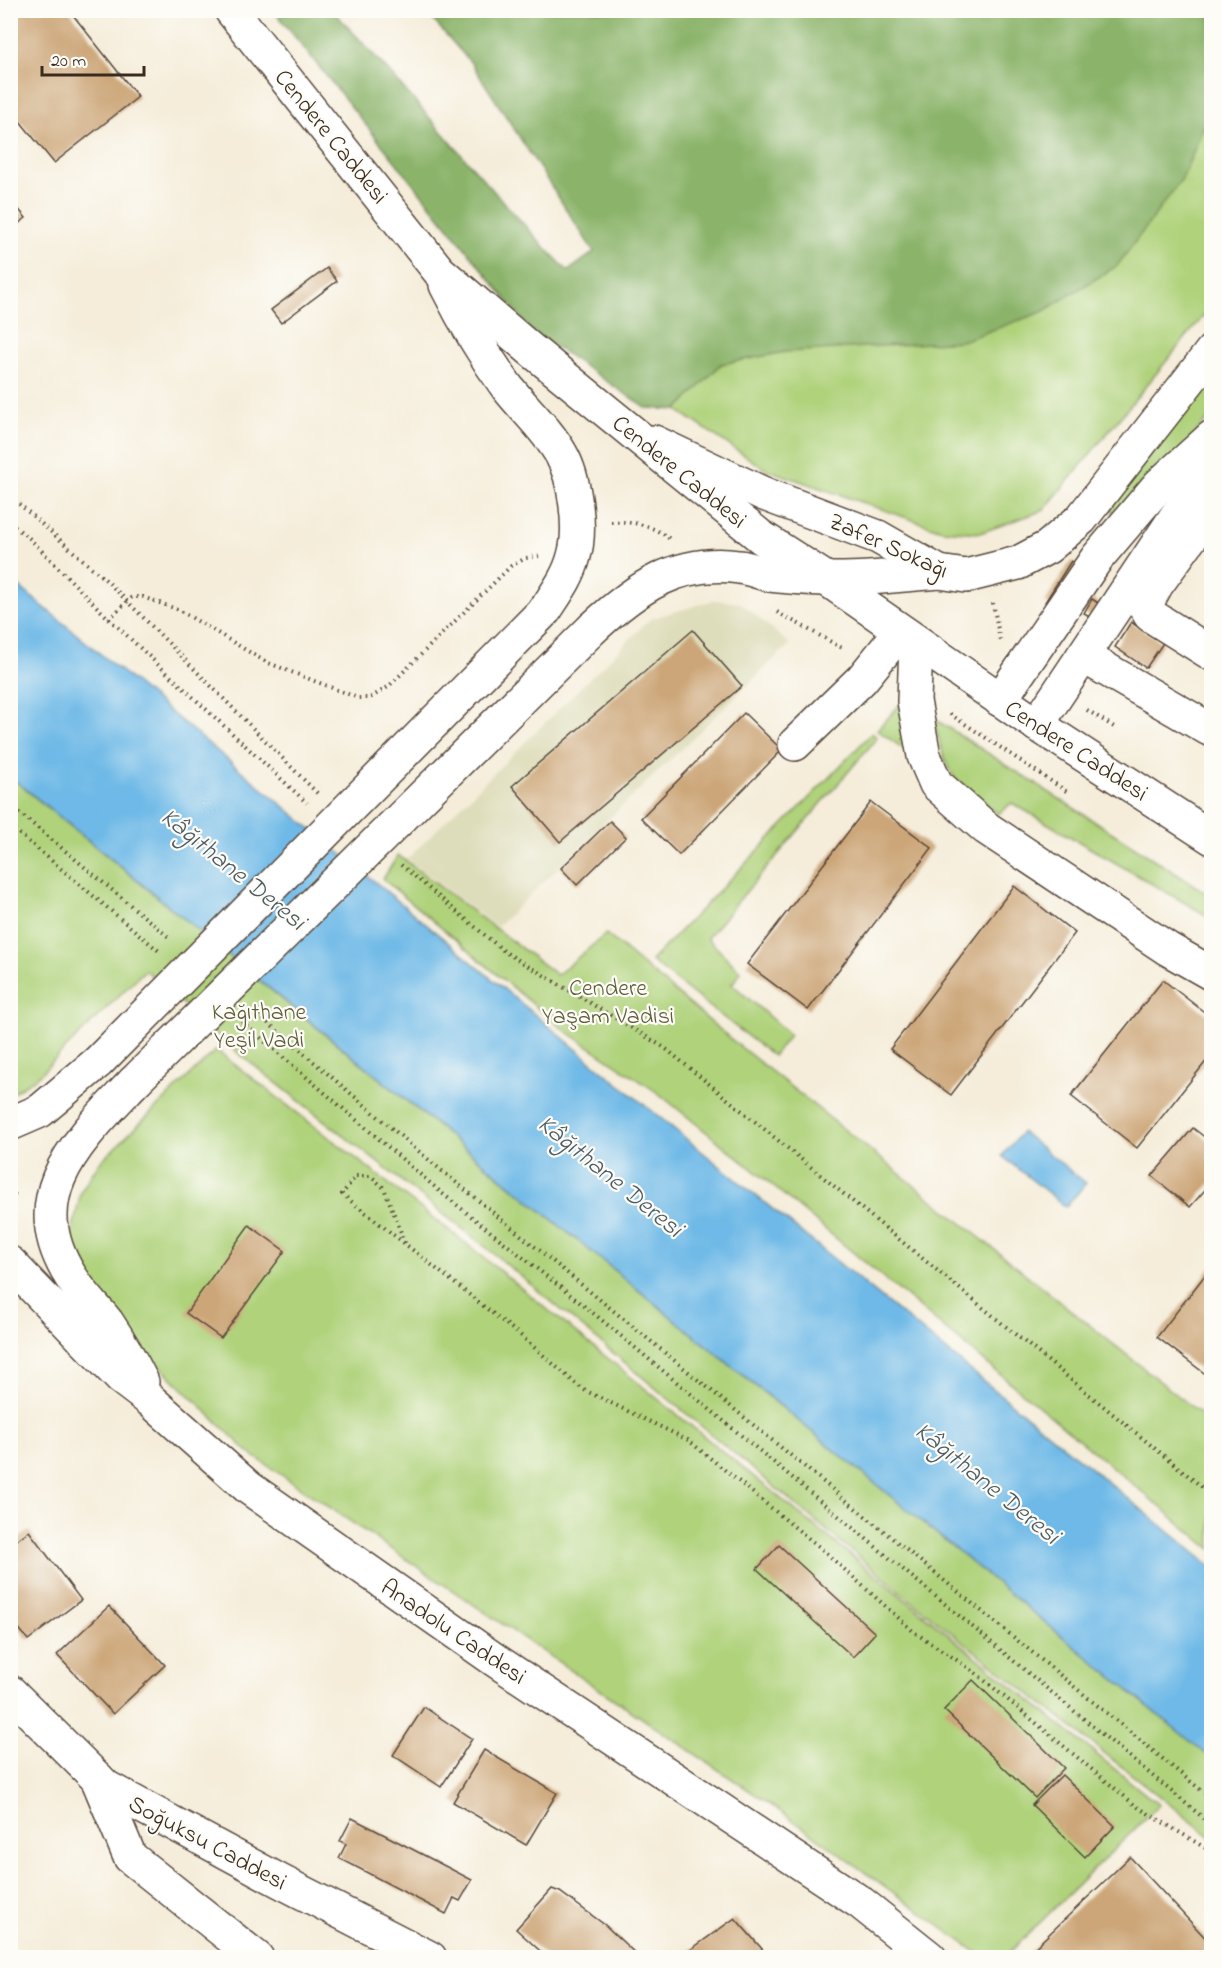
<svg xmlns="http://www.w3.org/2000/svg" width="1222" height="1968" viewBox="0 0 1222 1968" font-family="'Indie Flower',sans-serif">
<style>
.built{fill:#deddbb}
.green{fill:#afd27a;stroke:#757e4c;stroke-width:1.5}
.forest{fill:#8bb46a;stroke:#636f44;stroke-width:1.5}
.water{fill:#6eb9e7;stroke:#547282;stroke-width:1.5}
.building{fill:#cca678}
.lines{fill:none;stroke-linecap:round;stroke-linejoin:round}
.minor-casing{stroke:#57473a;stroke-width:36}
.major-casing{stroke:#57473a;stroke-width:36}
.path{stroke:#57473a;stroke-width:4;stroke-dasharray:1.5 4.5;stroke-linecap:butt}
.minor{stroke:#fff;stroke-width:33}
.major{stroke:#fff;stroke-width:33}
.major-bridge-casing{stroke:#57473a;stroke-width:36;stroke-linecap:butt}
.major-bridge{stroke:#fff;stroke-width:33}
.labels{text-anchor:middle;stroke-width:4.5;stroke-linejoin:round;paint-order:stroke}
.street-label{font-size:24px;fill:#3b2a1e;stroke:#fdfcf7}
.park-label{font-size:24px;fill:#5e5c3a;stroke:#fdfcf7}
.water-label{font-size:26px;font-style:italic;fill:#4d5c64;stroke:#fdfcf7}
</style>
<rect width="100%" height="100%" fill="#fdfcf7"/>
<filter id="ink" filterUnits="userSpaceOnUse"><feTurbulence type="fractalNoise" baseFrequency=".0167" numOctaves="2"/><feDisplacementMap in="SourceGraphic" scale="12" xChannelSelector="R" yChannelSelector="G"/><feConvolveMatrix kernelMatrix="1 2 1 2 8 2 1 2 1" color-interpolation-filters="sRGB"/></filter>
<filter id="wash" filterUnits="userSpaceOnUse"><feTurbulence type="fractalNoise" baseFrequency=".008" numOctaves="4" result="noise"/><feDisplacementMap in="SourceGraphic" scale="24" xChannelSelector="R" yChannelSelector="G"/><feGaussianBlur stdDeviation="1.35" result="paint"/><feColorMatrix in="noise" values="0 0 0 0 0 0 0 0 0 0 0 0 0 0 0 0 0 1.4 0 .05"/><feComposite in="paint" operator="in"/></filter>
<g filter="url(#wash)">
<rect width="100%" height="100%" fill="#f5edda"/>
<polygon class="built" points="715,600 741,603 790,644 497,927 407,859 650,619"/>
<g class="green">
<polygon points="1211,109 1211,307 1044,510 980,533 942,530 765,469 677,410 721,364 785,352 1182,179"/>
<polygon points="1211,376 1211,415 1132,507 1112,512 1111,505"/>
<polygon points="906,698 912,755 877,730"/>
<polygon points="933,718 1211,896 1211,918 1012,803 998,814 954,777 945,761"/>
<polygon points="872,733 877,738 707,938 741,972 732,984 790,1035 773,1056 651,961"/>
<polygon points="10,777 1211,1758 1211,1837 919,1607 488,1249 228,1045 145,970 37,1077 11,1094"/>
<polygon points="398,855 557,975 606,934 737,1044 1211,1422 1211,1549 768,1182 658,1093 560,1027 383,879"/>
<polygon points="216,1050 468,1245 1159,1805 1005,1957 983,1957 787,1816 249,1453 138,1345 79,1272 69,1246 81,1191 99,1163"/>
</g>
<path class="forest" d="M274 11H333C414 95 486 188 568 271L594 252 472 64 425 11H1211V109L1182 179 1117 266 1042 312 962 341 785 352 721 364 677 410 646 408 531 330Z"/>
<g class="water">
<polygon points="10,579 598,1067 1211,1566 1211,1758 11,777"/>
<polygon points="1022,1132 1086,1183 1066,1207 1002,1156"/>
</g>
<g id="blocks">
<g class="building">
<polygon points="10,10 69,10 138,97 54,163 10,109"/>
<polygon points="10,199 26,218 10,230"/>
<polygon points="327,268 337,281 281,323 271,310"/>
<polygon points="1071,561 1083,568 1057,610 1045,602"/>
<polygon points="1092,599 1106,608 1098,621 1084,613"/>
<polygon points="1131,622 1163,643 1146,668 1115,647"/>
<polygon points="693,630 742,686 560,842 512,786"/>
<polygon points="744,713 782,750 679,855 641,818"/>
<polygon points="871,802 932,848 808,1010 747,964"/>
<polygon points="610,821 626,837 577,885 561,868"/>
<polygon points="1014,886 1075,933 951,1095 890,1049"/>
<polygon points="1163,980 1212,1018 1212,1054 1137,1148 1071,1096"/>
<polygon points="1193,1128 1212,1143 1212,1182 1190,1207 1152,1176"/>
<polygon points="249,1225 285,1251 221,1338 186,1313"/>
<polygon points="1212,1266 1212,1379 1157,1337"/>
<polygon points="29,1531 81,1600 28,1640 10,1617 10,1545"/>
<polygon points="779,1545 875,1633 853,1657 757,1569"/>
<polygon points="109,1606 165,1665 113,1714 57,1655"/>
<polygon points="973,1680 1064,1768 1035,1798 944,1710"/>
<polygon points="424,1707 472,1739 441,1787 393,1755"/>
<polygon points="484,1750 557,1793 526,1845 453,1802"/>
<polygon points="1062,1775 1115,1826 1085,1857 1032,1805"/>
<polygon points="352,1818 472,1880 460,1901 454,1898 446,1914 339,1858 346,1844 340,1841"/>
<polygon points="1130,1857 1212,1945 1212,1958 1024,1958"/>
<polygon points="552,1889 560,1892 605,1925 640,1958 548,1958 516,1929"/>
<polygon points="735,1918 770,1958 679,1958"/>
<polygon points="372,1949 380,1958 363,1958"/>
</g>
</g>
</g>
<g filter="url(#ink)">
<use href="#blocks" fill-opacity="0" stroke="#57473a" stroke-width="1.5"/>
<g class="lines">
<defs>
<g id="minor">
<polyline points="654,442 764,494 878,537 939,572 966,576 1018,563 1048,547 1081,519 1212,351"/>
<polyline points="1212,508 1157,584 1145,606 1150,615 1212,654"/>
<polyline points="916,643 914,701 924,756 936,784 986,828 1168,949 1212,974"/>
<polyline points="1083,656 1209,729"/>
<polyline points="1000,700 1097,558 1159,485 1212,437"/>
<polyline points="1037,725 1205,473 1212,456"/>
<polyline points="795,744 862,679 900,632"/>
<polyline points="10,1692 106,1787 280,1881 430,1958"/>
<polyline points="97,1778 130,1857 257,1958"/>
</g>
<g id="major">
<polyline points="231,10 439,271 530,349 761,537 828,580 1027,718 1212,838"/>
<path d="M446 285C464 321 483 354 507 387 524 409 547 429 561 454 575 478 582 529 574 556 569 576 557 592 546 609"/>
<path d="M593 628C635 589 678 558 739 567 750 568 760 573 770 575 789 577 811 579 829 579 866 580 903 575 939 572"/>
<path d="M134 1082C77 1142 16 1198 75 1283 84 1297 97 1309 107 1322 119 1340 132 1362 142 1382"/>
<polyline points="10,1124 40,1111 98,1062"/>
<polyline points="10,1263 121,1378 150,1400 249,1488 495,1660 861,1903 930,1958"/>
</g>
</defs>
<use href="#minor" class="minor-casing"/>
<use href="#major" class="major-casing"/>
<g class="path">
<polyline points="10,496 108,582 318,794"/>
<path d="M611 522C633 521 653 525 671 540"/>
<polyline points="10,523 29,538 109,619 307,803"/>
<polyline points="993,603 1000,640"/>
<polyline points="777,612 844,649"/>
<polyline points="109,619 132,597 143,597 179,610 266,662 358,698 370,698 388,687 511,566 526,558 539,556"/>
<polyline points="1087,710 1114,727"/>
<polyline points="950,714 1069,793"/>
<polyline points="10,805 171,939"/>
<polyline points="10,826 159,951"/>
<polyline points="401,865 505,952 665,1048 1212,1495"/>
<polyline points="254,1011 436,1166 1212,1799"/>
<polyline points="242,1022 443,1194 598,1317 1212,1825"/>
<polyline points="10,1190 18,1198"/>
<polyline points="405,1243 384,1188 371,1176 356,1176 342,1194 520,1335 582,1389 688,1440 824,1551 914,1632 972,1670 1136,1806 1212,1852"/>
</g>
<use href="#minor" class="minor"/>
<use href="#major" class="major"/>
<defs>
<g id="major-bridge">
<polyline points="98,1062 546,609"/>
<polyline points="134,1082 593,628"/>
</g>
</defs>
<use href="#major-bridge" class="major-bridge-casing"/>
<use href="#major-bridge" class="major-bridge"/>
</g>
</g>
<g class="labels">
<g class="street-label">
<text transform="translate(332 136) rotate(51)" y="8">Cendere Caddesi</text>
<text transform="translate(680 471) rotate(39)" y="8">Cendere Caddesi</text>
<text transform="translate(889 545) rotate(24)" y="8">Zafer Sokağı</text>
<text transform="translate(1077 750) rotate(33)" y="8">Cendere Caddesi</text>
<text transform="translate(454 1631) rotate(34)" y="8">Anadolu Caddesi</text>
<text transform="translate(208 1842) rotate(28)" y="8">Soğuksu Caddesi</text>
</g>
<g class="park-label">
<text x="608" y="995">Cendere<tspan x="608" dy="28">Yaşam Vadisi</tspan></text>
<text x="259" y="1019">Kağıthane<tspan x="259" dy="28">Yeşil Vadi</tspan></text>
</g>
<g class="water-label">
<text transform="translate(234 868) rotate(39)" y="9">Kâğıthane Deresi</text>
<text transform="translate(611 1175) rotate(39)" y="9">Kâğıthane Deresi</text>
<text transform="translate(988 1482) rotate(39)" y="9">Kâğıthane Deresi</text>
</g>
</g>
<rect width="1222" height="1968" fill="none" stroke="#fdfcf7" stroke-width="36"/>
<path d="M42 66v9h102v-9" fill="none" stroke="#3b2a1e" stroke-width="3"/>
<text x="51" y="66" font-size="18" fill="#3b2a1e" stroke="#fdfcf7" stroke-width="4.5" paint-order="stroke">20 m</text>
</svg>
